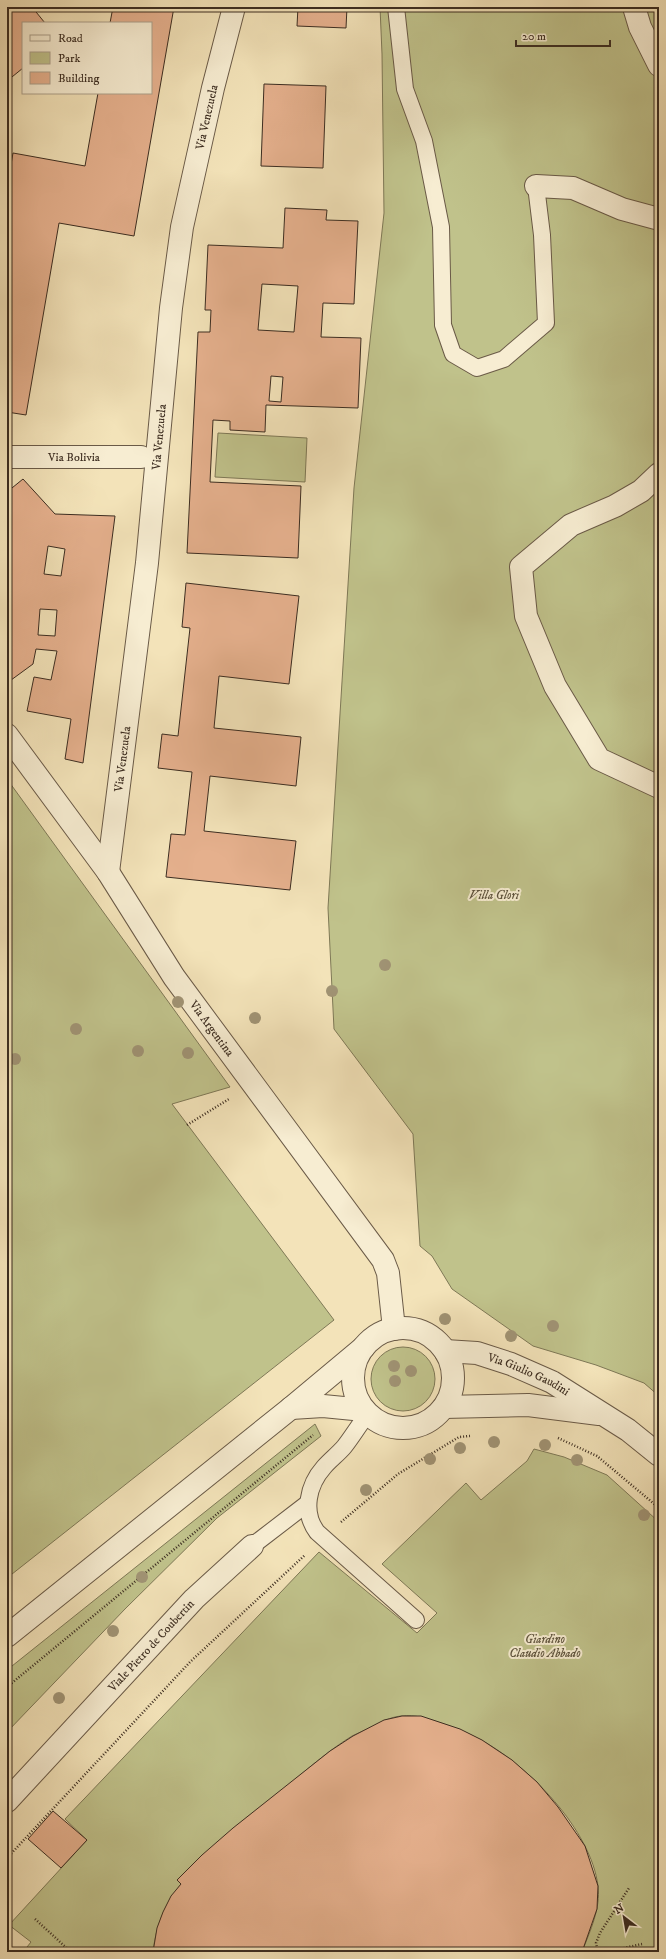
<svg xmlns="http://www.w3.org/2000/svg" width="666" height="1959" font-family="'IM FELL DW Pica',serif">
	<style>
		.green { fill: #c0c28b; stroke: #7e7856 }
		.building { fill: #e5b08d; stroke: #3c2d21; fill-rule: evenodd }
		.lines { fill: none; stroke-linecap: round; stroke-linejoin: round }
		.lane-casing { stroke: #6a5a47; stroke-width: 18 }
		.street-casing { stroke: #6a5a47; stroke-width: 24 }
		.path { stroke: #3c2d21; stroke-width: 2.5; stroke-dasharray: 1 2; stroke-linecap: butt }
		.lane { stroke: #f7edd2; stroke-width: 16 }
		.street { stroke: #f7edd2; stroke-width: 22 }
		.tree { fill: #a09374 }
		.labels { text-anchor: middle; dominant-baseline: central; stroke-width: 4; stroke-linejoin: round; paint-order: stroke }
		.street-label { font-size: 12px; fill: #3c2d21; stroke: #f7edd2 }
		.park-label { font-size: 12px; font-style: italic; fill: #5d523c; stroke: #f7edd2 }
	</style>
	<rect width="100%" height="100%" fill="#f3e3b9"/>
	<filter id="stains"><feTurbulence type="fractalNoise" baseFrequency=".005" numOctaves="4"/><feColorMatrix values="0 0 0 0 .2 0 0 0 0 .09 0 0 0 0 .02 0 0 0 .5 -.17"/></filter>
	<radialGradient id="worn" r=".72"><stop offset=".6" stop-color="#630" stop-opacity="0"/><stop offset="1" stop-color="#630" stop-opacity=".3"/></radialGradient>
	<g class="green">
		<path d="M 380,7 L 659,7 L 659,1396 L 644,1383 L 596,1365 L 533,1346 L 452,1289 L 432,1256 L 420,1246 L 413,1134 L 334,1029 L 328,908 L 354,488 L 384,213 L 382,54 Z"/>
		<path d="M 218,433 L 307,438 L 305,482 L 215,477 Z"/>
		<path d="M 7,779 L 230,1087 L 172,1104 L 334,1320 L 7,1578 Z"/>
		<circle cx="403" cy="1379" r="32"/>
		<path d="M 315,1424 L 321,1436 L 217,1518 L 125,1609 L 7,1732 L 7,1670 Z"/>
		<path d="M 534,1449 L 564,1457 L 607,1475 L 659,1522 L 659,1952 L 582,1952 C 590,1931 601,1908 598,1886 C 591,1830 529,1766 481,1740 C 469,1733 455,1728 441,1723 C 428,1719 415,1714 401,1716 C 390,1717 382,1722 372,1727 C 366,1730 358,1733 352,1736 C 331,1749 311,1766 292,1782 C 252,1813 213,1844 177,1880 L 181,1884 C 164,1905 156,1926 153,1952 L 23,1952 L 31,1942 L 9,1925 L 87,1840 L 65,1819 L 319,1552 L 417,1633 L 437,1613 L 382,1564 L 466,1483 L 481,1500 L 527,1461 Z"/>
	</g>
	<g class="building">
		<path d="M 7,7 L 32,7 L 45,23 L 23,23 L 23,68 L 7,81 Z"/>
		<path d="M 113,7 L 174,7 L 134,236 L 59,223 L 26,415 L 7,412 L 7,182 L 8,182 L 13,153 L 85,166 L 98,93 L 151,93 L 151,23 L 110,23 Z"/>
		<path d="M 298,7 L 347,7 L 346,28 L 297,26 Z"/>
		<path d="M 264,84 L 326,86 L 323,168 L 261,166 Z"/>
		<path d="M 285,208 L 327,210 L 326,220 L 358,221 L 354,304 L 323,303 L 321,337 L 361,338 L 358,408 L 266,405 L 265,432 L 230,430 L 230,421 L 213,420 L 210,482 L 301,486 L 298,558 L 187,553 L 198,332 L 210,332 L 211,310 L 205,310 L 208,245 L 283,248 ZM 262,284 L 298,286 L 294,332 L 258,330 ZM 271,376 L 283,377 L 281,402 L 269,401 Z"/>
		<path d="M 23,479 L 55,514 L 115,516 L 83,763 L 65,759 L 71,719 L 27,711 L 34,677 L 51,680 L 57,651 L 36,649 L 33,664 L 7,683 L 7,518 L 10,516 L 7,512 L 7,492 ZM 48,546 L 65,549 L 61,576 L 44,574 ZM 40,609 L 57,610 L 55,636 L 38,635 Z"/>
		<path d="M 186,583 L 299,596 L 289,684 L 219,676 L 214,728 L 301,737 L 296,786 L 210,776 L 204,831 L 296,841 L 290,890 L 166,877 L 171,834 L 185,835 L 192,772 L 158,768 L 162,734 L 178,736 L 190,628 L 182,627 Z"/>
		<path d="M 402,1716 L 421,1716 L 460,1729 L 482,1740 L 512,1760 L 537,1782 L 558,1807 L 585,1846 L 598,1886 L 597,1909 L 582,1952 L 153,1952 L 157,1928 L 163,1912 L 171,1896 L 181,1884 L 177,1880 L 202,1855 L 233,1828 L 330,1751 L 353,1736 L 384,1720 Z"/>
		<path d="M 53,1811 L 87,1840 L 61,1868 L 28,1839 Z"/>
	</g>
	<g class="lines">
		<defs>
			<g id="lane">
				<path d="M 396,7 L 405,89 L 424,141 L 441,227 L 443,325 L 453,354 L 477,368 L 504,359 L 546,323 L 542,235 L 536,186"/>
				<path d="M 367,1415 C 359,1425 352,1437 344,1447 C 338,1454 330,1460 324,1467 C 308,1485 302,1512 317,1532 L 416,1620"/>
				<path d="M 252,1546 L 308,1503"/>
			</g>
			<g id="street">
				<path d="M 634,7 L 640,27 L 659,65"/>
				<path d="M 536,186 L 573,188 L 622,209 L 659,219"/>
				<path id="s1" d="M 7,457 L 141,457"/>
				<path d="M 659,474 L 641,491 L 615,506 L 571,525 L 521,567 L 526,616 L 555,686 L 599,759 L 659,787"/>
				<path id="s2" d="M 7,735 L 108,872 L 174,977 L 383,1260 L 388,1273 L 394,1329"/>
				<path id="s3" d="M 108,872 L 147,563 L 171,308 L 182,227 L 213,88 L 234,7"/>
				<circle cx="403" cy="1378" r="50"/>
				<path id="s4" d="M 445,1351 L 477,1353 L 511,1364 L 552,1382 L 628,1430 L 659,1455"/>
				<path d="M 444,1407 L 528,1405 L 599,1414"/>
				<path d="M 291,1408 L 323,1406 L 364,1410"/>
				<path d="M 7,1636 L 291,1408 L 363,1348"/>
				<path id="s5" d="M 7,1801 L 194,1599 L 252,1546"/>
			</g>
		</defs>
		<use href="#lane" class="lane-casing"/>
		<use href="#street" class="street-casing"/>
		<g class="path">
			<path d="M 187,1125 L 229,1099"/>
			<path d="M 558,1438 L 597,1456 L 659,1508"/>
			<path d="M 341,1522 L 398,1474 L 459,1437 L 470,1436"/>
			<path d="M 7,1687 L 313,1435"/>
			<path d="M 7,1858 L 190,1662 L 305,1555"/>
			<path d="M 35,1919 L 71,1952"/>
			<path d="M 598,1952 L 596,1943 L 600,1933 L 629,1888"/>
			<path d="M 606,1952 L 642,1944"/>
			<path d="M 652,1952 L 654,1951"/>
		</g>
		<use href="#lane" class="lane"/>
		<use href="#street" class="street"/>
	</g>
	<g class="tree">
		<circle cx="385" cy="965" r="6"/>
		<circle cx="332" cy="991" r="6"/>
		<circle cx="178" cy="1002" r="6"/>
		<circle cx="255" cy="1018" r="6"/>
		<circle cx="76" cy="1029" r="6"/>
		<circle cx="138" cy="1051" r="6"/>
		<circle cx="188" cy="1053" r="6"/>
		<circle cx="15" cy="1059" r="6"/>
		<circle cx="445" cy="1319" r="6"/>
		<circle cx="553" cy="1326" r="6"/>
		<circle cx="511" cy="1336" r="6"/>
		<circle cx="394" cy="1366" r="6"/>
		<circle cx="411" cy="1371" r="6"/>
		<circle cx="395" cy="1381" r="6"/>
		<circle cx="494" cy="1442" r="6"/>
		<circle cx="545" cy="1445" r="6"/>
		<circle cx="460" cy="1448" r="6"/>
		<circle cx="430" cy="1459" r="6"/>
		<circle cx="577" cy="1460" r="6"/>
		<circle cx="366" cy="1490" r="6"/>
		<circle cx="644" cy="1515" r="6"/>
		<circle cx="142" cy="1577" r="6"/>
		<circle cx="113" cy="1631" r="6"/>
		<circle cx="59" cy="1698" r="6"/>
	</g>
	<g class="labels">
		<g class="street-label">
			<text stroke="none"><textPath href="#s3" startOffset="762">Via Venezuela</textPath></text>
			<text stroke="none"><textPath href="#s3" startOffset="438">Via Venezuela</textPath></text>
			<text stroke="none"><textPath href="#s1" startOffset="67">Via Bolivia</textPath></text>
			<text stroke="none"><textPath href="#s3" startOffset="114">Via Venezuela</textPath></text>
			<text stroke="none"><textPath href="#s2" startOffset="358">Via Argentina</textPath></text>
			<text stroke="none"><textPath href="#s4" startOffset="88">Via Giulio Gaudini</textPath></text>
			<text stroke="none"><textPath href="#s5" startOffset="212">Viale Pietro de Coubertin</textPath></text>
		</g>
		<g class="park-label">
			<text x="494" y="895">Villa Glori</text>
			<text x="545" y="1639">Giardino<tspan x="545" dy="14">Claudio Abbado</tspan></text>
		</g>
	</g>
	<rect width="666" height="1959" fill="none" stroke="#f3e3b9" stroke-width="24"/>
	<rect x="8" y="8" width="650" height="1943" fill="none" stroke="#3c2d21" stroke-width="2"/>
	<rect x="12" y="12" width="642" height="1935" fill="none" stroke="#3c2d21"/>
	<rect x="22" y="22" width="130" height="72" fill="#f7edd2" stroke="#aca08b"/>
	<rect x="30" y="35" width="20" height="6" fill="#f7edd2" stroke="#aca08b"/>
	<text x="58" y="42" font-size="12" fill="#3c2d21">Road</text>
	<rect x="30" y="52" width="20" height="12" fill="#c0c28b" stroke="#aca08b"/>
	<text x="58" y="62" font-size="12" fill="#3c2d21">Park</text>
	<rect x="30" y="72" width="20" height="12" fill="#e5b08d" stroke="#aca08b"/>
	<text x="58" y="82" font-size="12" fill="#3c2d21">Building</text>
	<g transform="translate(624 1917) rotate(329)" stroke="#f7edd2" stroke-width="3" paint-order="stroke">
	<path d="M0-3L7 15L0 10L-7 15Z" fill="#3c2d21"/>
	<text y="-6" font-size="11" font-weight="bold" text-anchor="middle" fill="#3c2d21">N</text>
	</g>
	<path d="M516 40v6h94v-6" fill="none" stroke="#3c2d21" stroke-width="2"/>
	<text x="522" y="40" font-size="12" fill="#3c2d21" stroke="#f7edd2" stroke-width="3" paint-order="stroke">20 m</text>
	<rect width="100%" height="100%" filter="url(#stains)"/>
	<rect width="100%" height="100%" fill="url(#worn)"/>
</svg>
